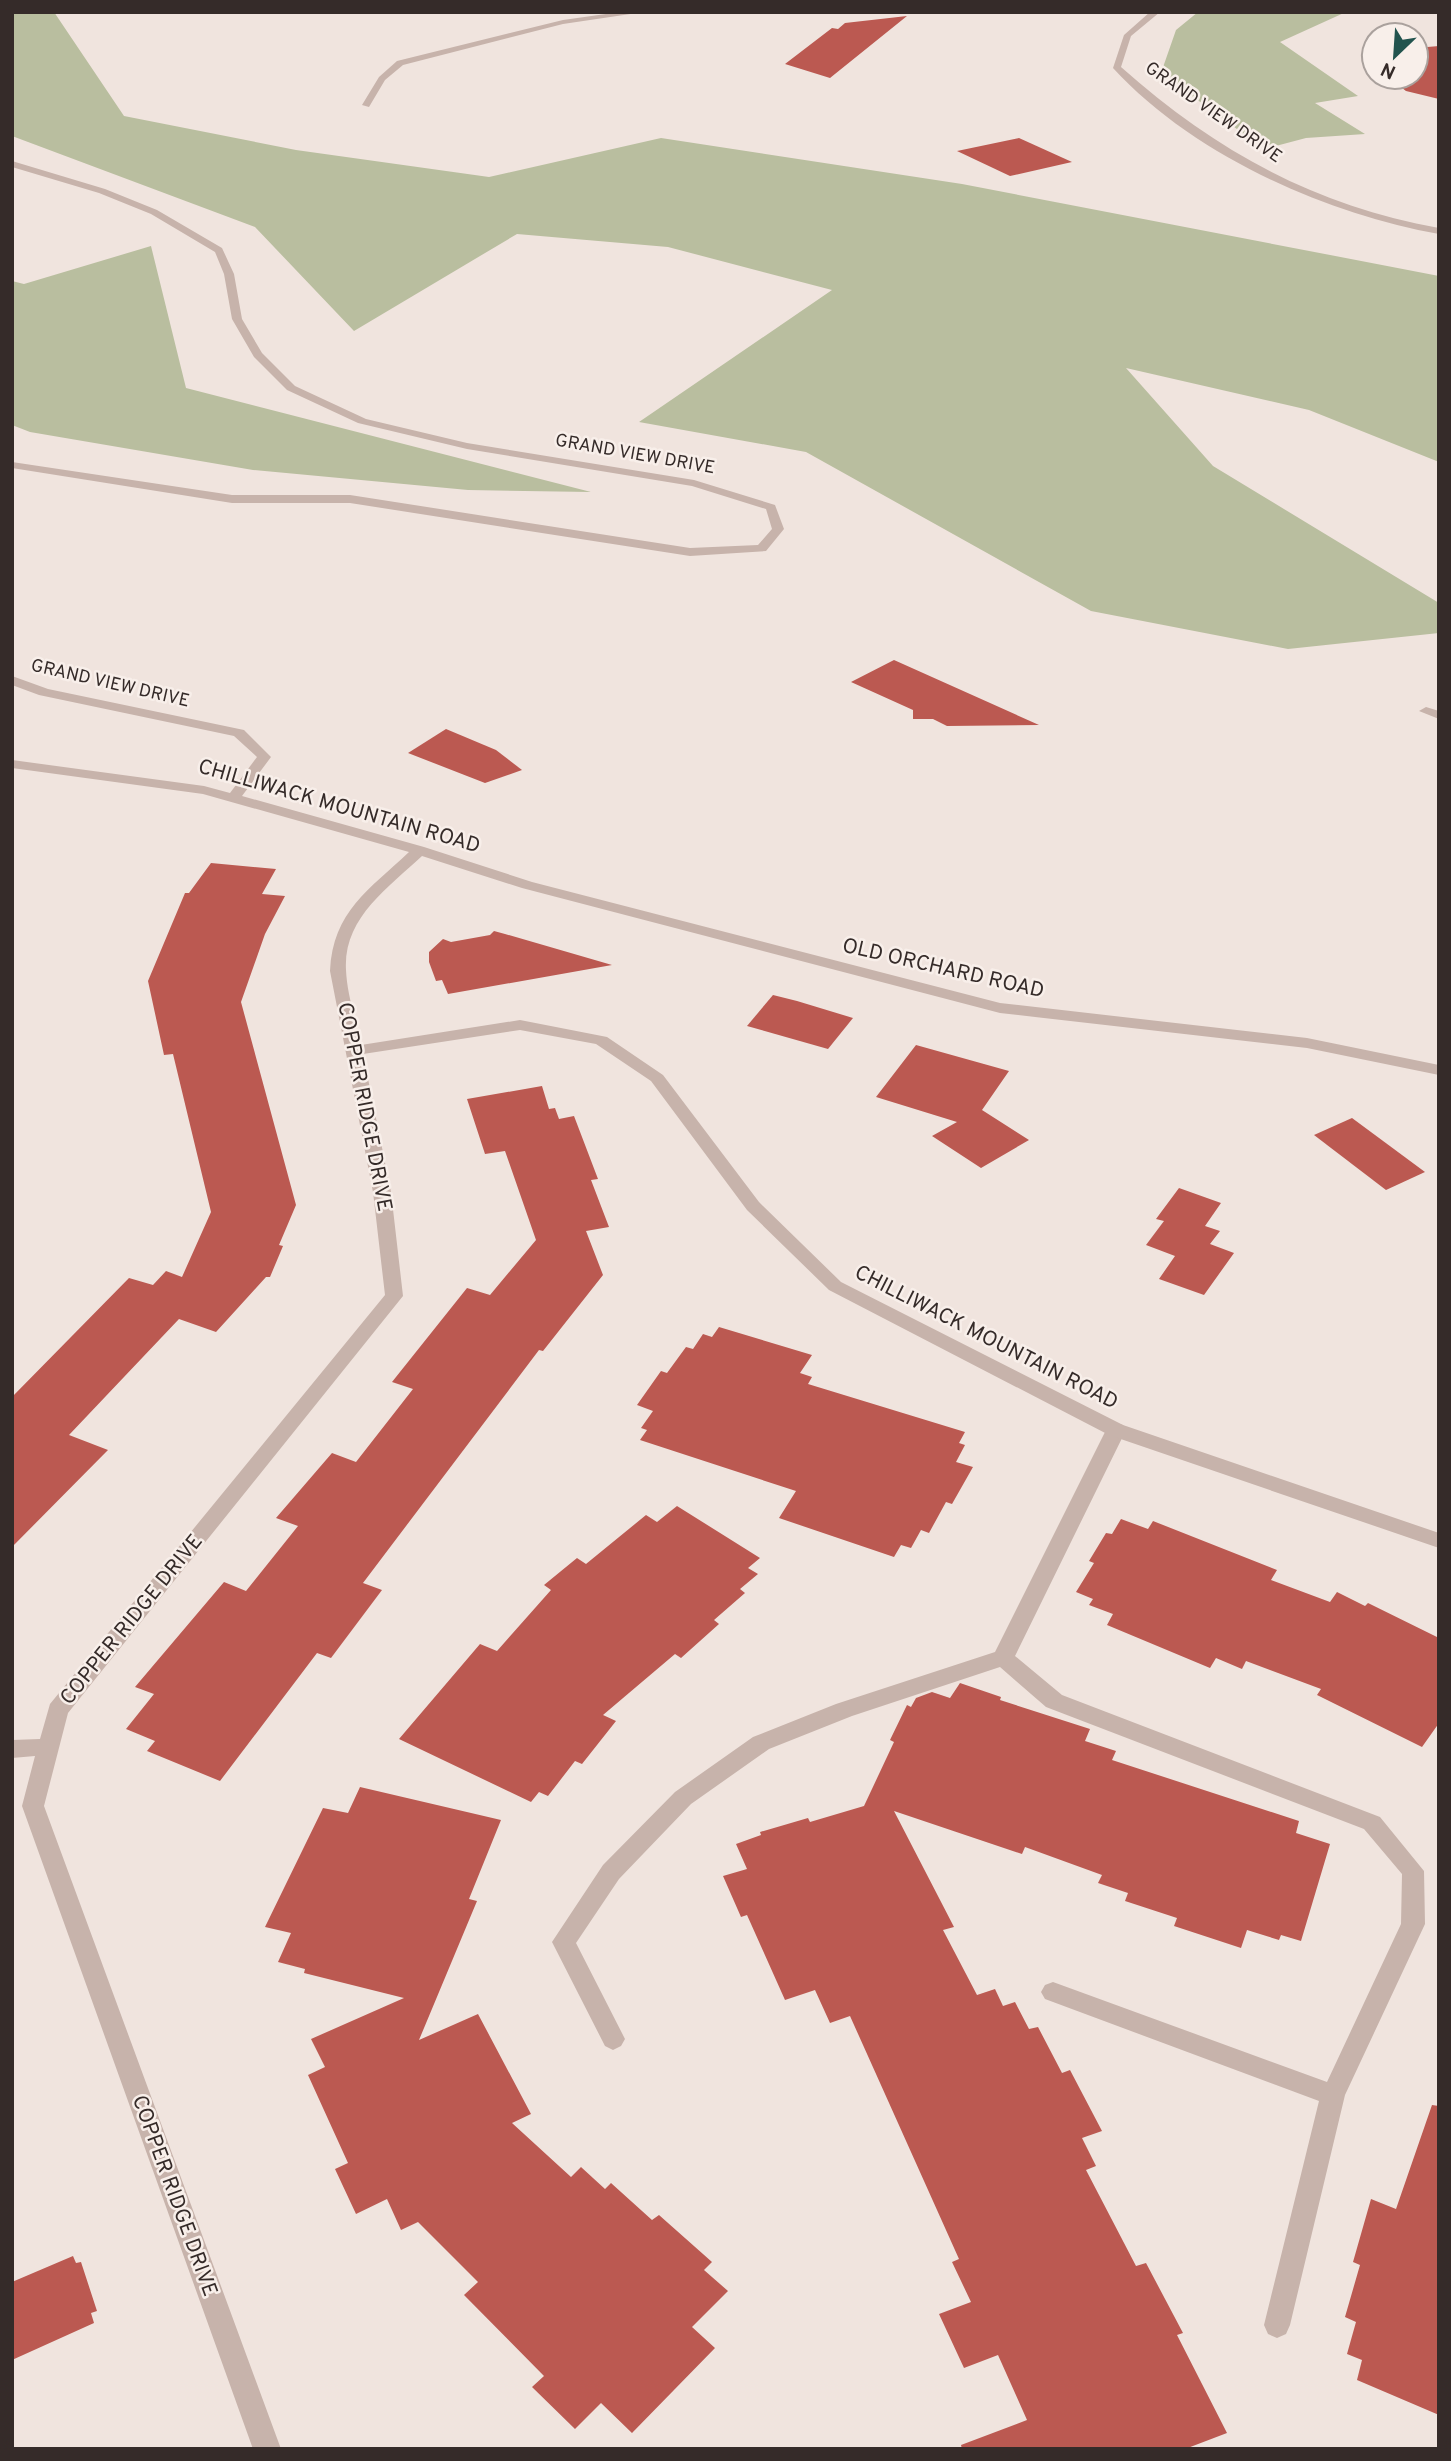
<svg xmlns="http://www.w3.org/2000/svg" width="1451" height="2461" font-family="Overpass,sans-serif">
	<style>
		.green { fill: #b9be9f }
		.building { fill: #bb5951 }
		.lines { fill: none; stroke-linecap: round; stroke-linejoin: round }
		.service { fill: #c7b3ab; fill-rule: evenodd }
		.minor { fill: #c7b3ab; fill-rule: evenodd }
		.labels { text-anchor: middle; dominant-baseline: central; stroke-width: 5; stroke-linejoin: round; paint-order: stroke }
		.far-street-label { font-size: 18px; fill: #352b29; stroke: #f8efea }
		.street-label { font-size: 21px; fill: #352b29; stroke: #f8efea }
	</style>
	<rect width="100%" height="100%" fill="#f0e4de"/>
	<g class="green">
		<path d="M 12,12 L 54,12 L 124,116 L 296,150 L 489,177 L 661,138 L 962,184 L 1439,276 L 1439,462 L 1309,410 L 1126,368 L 1213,466 L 1439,603 L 1439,633 L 1288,649 L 1091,611 L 806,452 L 639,422 L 832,290 L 668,247 L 517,234 L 354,331 L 255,227 L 12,136 Z"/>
		<path d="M 1198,12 L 1346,12 L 1280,42 L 1358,96 L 1315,103 L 1365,134 L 1306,138 L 1264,149 L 1161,73 L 1176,30 Z"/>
		<path d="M 151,246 L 186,388 L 591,492 L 468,490 L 253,470 L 30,432 L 12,425 L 12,281 L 24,284 Z"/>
	</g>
	<g class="building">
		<path d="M 907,16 L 830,78 L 785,64 L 832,28 L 838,29 L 845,23 Z"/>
		<path d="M 1439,46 L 1439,99 L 1406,91 L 1388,77 L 1416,77 L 1416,48 Z"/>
		<path d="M 1019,138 L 1072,162 L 1010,176 L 957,151 Z"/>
		<path d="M 894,660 L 1039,725 L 947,726 L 933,719 L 913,719 L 913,710 L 851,682 Z"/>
		<path d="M 446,729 L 496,750 L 522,770 L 485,783 L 408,753 Z"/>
		<path d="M 211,863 L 276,869 L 262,894 L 285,896 L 265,934 L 241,1002 L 296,1205 L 279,1245 L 283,1246 L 270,1277 L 266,1277 L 216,1332 L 179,1319 L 69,1435 L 108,1450 L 12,1547 L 12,1397 L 129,1278 L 153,1285 L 166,1271 L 182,1277 L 211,1212 L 173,1054 L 164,1055 L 148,981 L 185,893 L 189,893 Z"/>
		<path d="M 494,931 L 505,934 L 612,965 L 448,994 L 442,980 L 436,981 L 429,962 L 429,952 L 443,939 L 451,942 L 490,935 Z"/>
		<path d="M 773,995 L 797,1001 L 853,1018 L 828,1049 L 747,1026 Z"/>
		<path d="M 916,1045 L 1009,1071 L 982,1110 L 1029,1140 L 981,1168 L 932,1136 L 957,1122 L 876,1097 Z"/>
		<path d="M 542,1086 L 549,1109 L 555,1108 L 559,1119 L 574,1116 L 598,1179 L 591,1180 L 609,1227 L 586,1231 L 603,1275 L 543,1351 L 539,1350 L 363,1583 L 382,1590 L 331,1658 L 317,1653 L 220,1781 L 147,1751 L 155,1741 L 126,1729 L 154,1694 L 135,1687 L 224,1582 L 246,1591 L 298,1526 L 276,1518 L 332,1453 L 356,1462 L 413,1389 L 392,1382 L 467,1288 L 490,1295 L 536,1240 L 505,1151 L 485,1154 L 467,1099 Z"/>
		<path d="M 1352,1118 L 1425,1172 L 1386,1190 L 1314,1135 Z"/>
		<path d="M 1179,1188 L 1221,1203 L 1205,1226 L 1220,1231 L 1210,1244 L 1234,1253 L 1204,1295 L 1159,1279 L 1175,1256 L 1146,1245 L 1164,1221 L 1156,1219 Z"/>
		<path d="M 719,1327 L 812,1355 L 800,1373 L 812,1377 L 808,1384 L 965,1432 L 959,1443 L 965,1445 L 956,1462 L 973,1467 L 952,1504 L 946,1502 L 929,1533 L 921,1530 L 911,1548 L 901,1545 L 894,1557 L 779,1518 L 796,1491 L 640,1440 L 647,1430 L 641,1428 L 653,1411 L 637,1405 L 661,1371 L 667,1373 L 686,1347 L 693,1349 L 703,1334 L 712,1337 Z"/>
		<path d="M 677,1506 L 760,1558 L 748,1568 L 758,1574 L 740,1589 L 745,1593 L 714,1620 L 719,1624 L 681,1658 L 675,1654 L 603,1715 L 616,1721 L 582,1764 L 575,1761 L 548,1796 L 539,1792 L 531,1802 L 399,1739 L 480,1644 L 497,1651 L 551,1590 L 544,1585 L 577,1558 L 586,1564 L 646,1515 L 657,1522 Z"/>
		<path d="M 1121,1519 L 1148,1529 L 1153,1521 L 1277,1570 L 1271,1580 L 1330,1602 L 1337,1592 L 1365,1606 L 1368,1603 L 1439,1638 L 1439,1723 L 1422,1747 L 1317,1695 L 1321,1689 L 1246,1661 L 1242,1669 L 1216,1658 L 1210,1668 L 1107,1625 L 1113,1614 L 1089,1605 L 1093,1599 L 1076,1592 L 1094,1563 L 1089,1561 L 1106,1533 L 1112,1534 Z"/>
		<path d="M 960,1683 L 1001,1697 L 1000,1700 L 1090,1729 L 1085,1741 L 1116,1751 L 1112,1760 L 1299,1821 L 1296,1833 L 1330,1844 L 1301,1941 L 1281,1935 L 1279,1940 L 1247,1930 L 1241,1948 L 1174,1926 L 1177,1918 L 1125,1901 L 1128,1893 L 1098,1883 L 1102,1875 L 1025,1847 L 1022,1854 L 894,1811 L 954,1927 L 943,1930 L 977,1995 L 995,1989 L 1003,2006 L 1015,2002 L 1029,2029 L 1038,2027 L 1062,2073 L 1070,2070 L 1102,2131 L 1082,2138 L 1096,2166 L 1086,2170 L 1136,2266 L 1146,2263 L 1183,2333 L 1177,2335 L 1227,2433 L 1185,2449 L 962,2449 L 961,2445 L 1027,2420 L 998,2355 L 964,2368 L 939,2314 L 971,2302 L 952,2262 L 959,2259 L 850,2016 L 830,2023 L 815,1990 L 785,2000 L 747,1915 L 741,1917 L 723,1876 L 747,1869 L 736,1844 L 761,1835 L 760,1832 L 808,1818 L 810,1822 L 864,1806 L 894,1742 L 890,1740 L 907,1705 L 911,1707 L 916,1698 L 932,1692 L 950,1698 Z"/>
		<path d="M 360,1787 L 501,1820 L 469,1899 L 477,1901 L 419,2040 L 478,2014 L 531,2114 L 512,2123 L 571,2177 L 581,2167 L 605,2189 L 611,2183 L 652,2220 L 659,2215 L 712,2262 L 704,2270 L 728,2291 L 692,2327 L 715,2348 L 632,2433 L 601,2403 L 575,2429 L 532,2387 L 544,2376 L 464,2295 L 478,2282 L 418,2222 L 401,2230 L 387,2199 L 356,2214 L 335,2169 L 348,2163 L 308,2075 L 325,2067 L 311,2039 L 404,1998 L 304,1973 L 305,1969 L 278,1962 L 291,1933 L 265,1927 L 323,1808 L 348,1813 Z"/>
		<path d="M 1432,2105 L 1439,2106 L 1439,2415 L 1357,2380 L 1362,2360 L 1347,2354 L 1356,2322 L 1345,2317 L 1360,2265 L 1353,2262 L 1371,2199 L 1396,2209 Z"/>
		<path d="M 73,2256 L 76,2263 L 81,2262 L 97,2311 L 91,2313 L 94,2323 L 12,2360 L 12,2282 Z"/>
	</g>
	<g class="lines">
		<g class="service">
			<path d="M 1426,707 L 1439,711 L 1439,719 L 1419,711 Z"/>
			<path d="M 1116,1423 L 1123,1425 L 1126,1430 L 1015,1656 L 1062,1695 L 1380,1817 L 1424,1871 L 1425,1924 L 1345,2095 L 1290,2325 L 1286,2334 L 1277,2338 L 1268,2334 L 1264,2325 L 1319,2101 L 1045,1999 L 1041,1992 L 1045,1985 L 1053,1982 L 1327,2082 L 1401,1924 L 1402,1874 L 1364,1829 L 1046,1707 L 1000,1667 L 852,1716 L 769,1749 L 691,1804 L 619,1879 L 576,1943 L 625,2039 L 621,2046 L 613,2050 L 605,2046 L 552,1942 L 603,1865 L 675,1792 L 753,1737 L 836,1704 L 995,1652 L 1106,1430 L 1109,1425 Z"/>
		</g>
		<g class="minor">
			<path d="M 620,12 L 644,12 L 563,24 L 403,65 L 385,80 L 369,107 L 362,105 L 379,77 L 397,61 L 563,20 Z"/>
			<path d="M 1150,12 L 1160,12 L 1131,36 L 1121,67 C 1214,150 1315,206 1439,228 L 1439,234 C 1324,213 1193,155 1113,68 L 1124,35 Z"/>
			<path d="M 12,161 L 105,189 L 157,210 L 222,248 L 234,274 L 242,319 L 262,353 L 295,386 L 366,419 L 467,443 L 694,480 L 775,505 L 784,529 L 766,551 L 690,556 L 350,503 L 232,503 L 12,468 L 12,462 L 232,495 L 350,495 L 690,548 L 758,545 L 772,529 L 766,509 L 692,486 L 467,449 L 358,423 L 287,390 L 254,357 L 232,319 L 224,274 L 215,252 L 151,214 L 99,193 L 12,167 Z"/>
			<path d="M 12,676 L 48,689 L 244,730 L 271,757 L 242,796 L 424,847 L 532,882 L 1000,1003 L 1307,1038 L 1439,1065 L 1439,1075 L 1307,1048 L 1000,1013 L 522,888 L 422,856 C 388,888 343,918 346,970 C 347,994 356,1021 361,1045 L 520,1020 L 607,1037 L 663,1075 L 759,1202 L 841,1282 L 1123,1425 L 1439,1533 L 1439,1548 L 1109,1435 L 829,1290 L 747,1210 L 651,1081 L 596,1044 L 520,1030 L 363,1054 L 391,1192 L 403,1296 L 68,1713 L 44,1806 L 281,2449 L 253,2449 L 22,1806 L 35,1756 L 12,1758 L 12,1740 L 40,1739 L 50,1704 L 385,1295 L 373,1192 L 330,971 C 333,911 369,890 409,852 L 203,794 L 12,768 L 12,760 L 204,786 L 230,793 L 257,757 L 234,736 L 39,695 L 12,685 Z"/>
		</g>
	</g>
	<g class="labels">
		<g class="far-street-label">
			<text transform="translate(1213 113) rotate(35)">GRAND VIEW DRIVE</text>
			<text transform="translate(635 455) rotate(10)">GRAND VIEW DRIVE</text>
			<text transform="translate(110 684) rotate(13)">GRAND VIEW DRIVE</text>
		</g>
		<g class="street-label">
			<text transform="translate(339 807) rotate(16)">CHILLIWACK MOUNTAIN ROAD</text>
			<text transform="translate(943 969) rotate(13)">OLD ORCHARD ROAD</text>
			<text transform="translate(364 1107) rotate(79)">COPPER RIDGE DRIVE</text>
			<text transform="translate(986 1338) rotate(27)">CHILLIWACK MOUNTAIN ROAD</text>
			<text transform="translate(132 1620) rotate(-51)">COPPER RIDGE DRIVE</text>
			<text transform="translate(174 2196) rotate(70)">COPPER RIDGE DRIVE</text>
		</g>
	</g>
	<rect width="1451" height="2461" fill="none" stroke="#352b29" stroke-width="28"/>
	<g transform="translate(1395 56) rotate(205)"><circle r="33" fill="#f8efea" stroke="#aaa19d" stroke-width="2"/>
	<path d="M0-5L12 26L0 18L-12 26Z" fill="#22534e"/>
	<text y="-10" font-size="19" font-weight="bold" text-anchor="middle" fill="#352b29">N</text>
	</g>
</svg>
